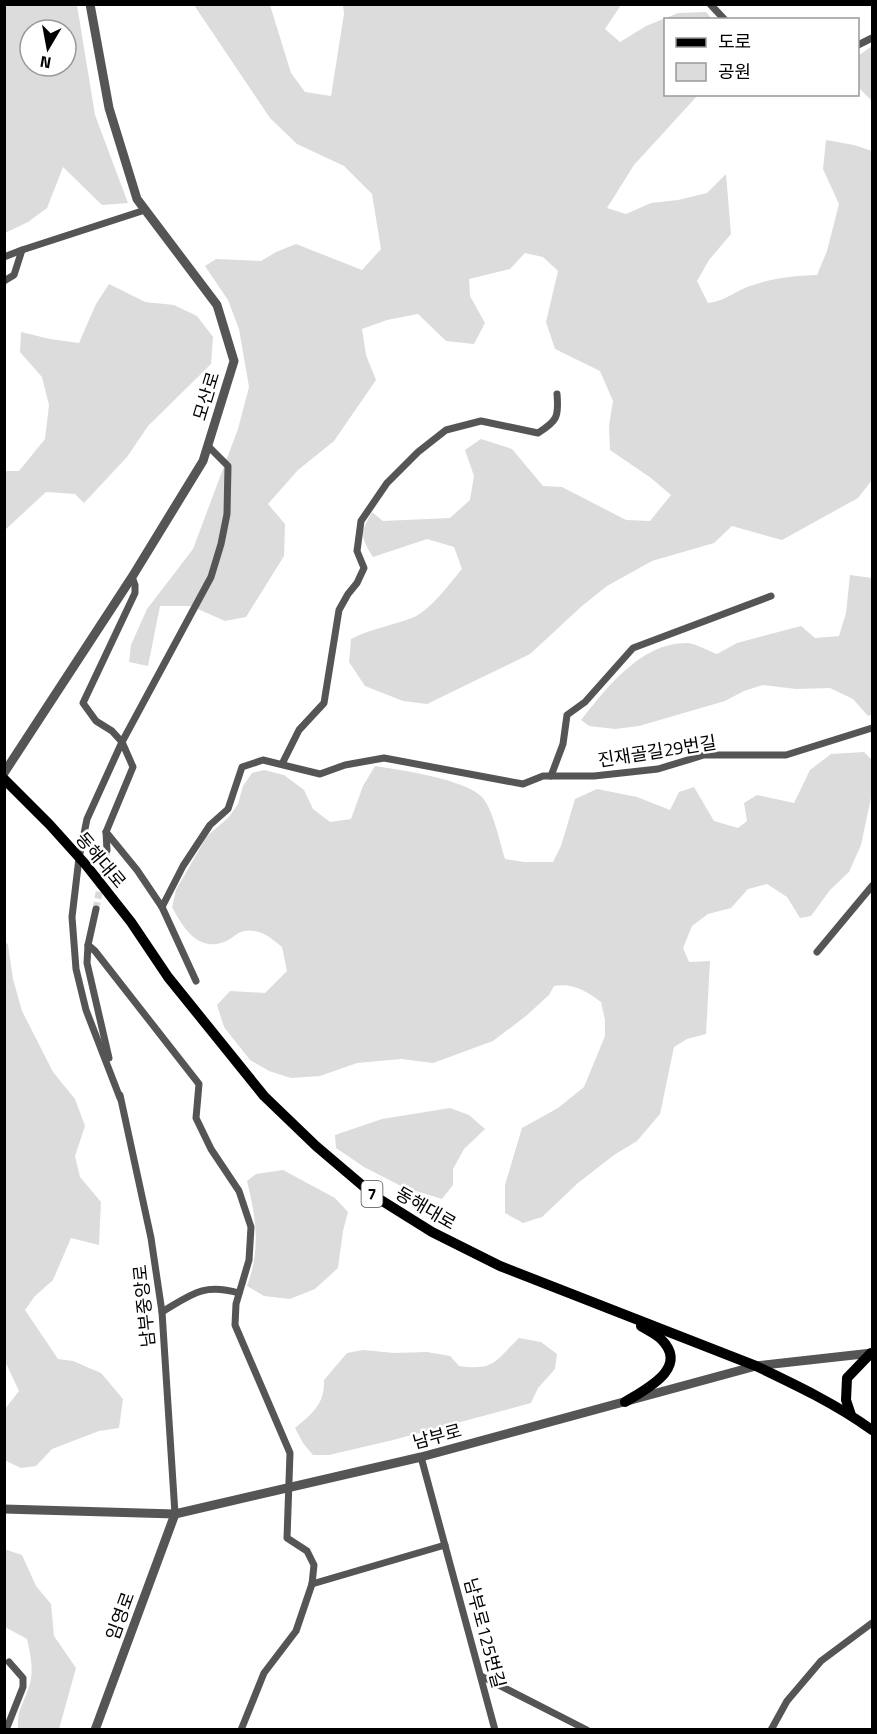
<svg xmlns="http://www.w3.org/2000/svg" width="877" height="1734" font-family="'Titillium Web','Noto Sans KR',sans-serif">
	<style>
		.green { fill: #dcdcdc; fill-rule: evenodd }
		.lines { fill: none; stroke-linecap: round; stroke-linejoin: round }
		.minor-tunnel { stroke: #d9d9d9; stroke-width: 7; stroke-dasharray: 7 3.5; stroke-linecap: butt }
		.minor { stroke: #555; stroke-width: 7 }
		.tertiary { stroke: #555; stroke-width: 9 }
		.primary { stroke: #000; stroke-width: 10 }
		.labels { text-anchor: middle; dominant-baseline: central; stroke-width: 5; stroke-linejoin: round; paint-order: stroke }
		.shield { fill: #fff; stroke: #4c4c4c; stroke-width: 1.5 }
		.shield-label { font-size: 16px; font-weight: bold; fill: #000 }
		.street-label { font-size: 18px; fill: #000; stroke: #fff }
	</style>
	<rect width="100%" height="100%" fill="#fff"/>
	<g class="green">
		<path d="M 5,4 L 77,5 L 95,115 L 128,203 L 102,205 L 63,167 L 47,208 L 28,222 L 5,233 ZM 30,30 L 66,30 L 66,66 L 30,66 Z"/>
		<path d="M 194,5 L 270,5 L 291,73 L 305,92 L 331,96 L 344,14 L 343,5 L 621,5 L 605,29 L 620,42 L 646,26 L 678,13 L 706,12 L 712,19 L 666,20 L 666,94 L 698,95 L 634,165 L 607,208 L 626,214 L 651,203 L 678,200 L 707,193 L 726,174 L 731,234 L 709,260 L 697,281 L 708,303 C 724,301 733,293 747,287 C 772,278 792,276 817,275 L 827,251 L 839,204 L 823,169 L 826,140 L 854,145 L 872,151 L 872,480 L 858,498 L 782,540 L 732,526 L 714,543 L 652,561 L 607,586 L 582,606 L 530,654 L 427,704 L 403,701 L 365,686 L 349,662 L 351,639 C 372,628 391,626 412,618 C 430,611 449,584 462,569 L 454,547 L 427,539 L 373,557 C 360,536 360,533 372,512 L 383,521 L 450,518 L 470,500 L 474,476 L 465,450 L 481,439 L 512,449 L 543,486 L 562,487 L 626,520 L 650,521 L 671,495 L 651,478 L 610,450 L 609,426 L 613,401 L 600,371 L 555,349 L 546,322 L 558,271 L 543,257 L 525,253 L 510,269 L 469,279 L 470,296 L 485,323 L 474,344 L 446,341 L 418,314 L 387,320 L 362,329 L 366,355 L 376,380 L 334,441 L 298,470 L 268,504 L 285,524 L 284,556 L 246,617 L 225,621 L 191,606 L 160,606 L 148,666 L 129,662 L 131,645 L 147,609 L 193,549 L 238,429 L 249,387 L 239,329 L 228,300 L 205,266 L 216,259 L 261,261 L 276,252 L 296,244 L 362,270 L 381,249 L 372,194 L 344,166 L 297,144 L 270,118 Z"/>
		<path d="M 872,46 L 872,101 L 858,87 L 858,56 Z"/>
		<path d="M 109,284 L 145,302 L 174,305 L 197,316 L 213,337 L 211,364 L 148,426 L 127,457 L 84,503 L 75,494 L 46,492 L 5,530 L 5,471 L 19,471 L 45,439 L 49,405 L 42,377 L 20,352 L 21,332 L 50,339 L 79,343 L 96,304 Z"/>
		<path d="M 850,575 L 872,578 L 872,714 L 868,716 L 853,699 L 830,688 L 796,689 L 763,685 L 744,691 L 725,701 L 639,726 L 615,729 L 589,726 L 581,720 C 607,687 641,643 686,643 C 696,643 708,651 717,654 L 737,643 L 801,626 L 815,638 L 839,636 L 846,613 Z"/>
		<path d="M 864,752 L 872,760 L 872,793 L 861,845 L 849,872 L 830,890 L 811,916 L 800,918 L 787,897 L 767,884 L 748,889 L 731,908 L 708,914 L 692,926 L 683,948 L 689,962 L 710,961 L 706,1034 L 687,1039 L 674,1047 L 660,1114 L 637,1141 L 614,1155 L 578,1183 L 542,1217 L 523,1223 L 505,1213 L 505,1185 L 522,1128 L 558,1108 L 584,1087 L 605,1036 L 605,1020 L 601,1002 C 586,991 573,983 554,986 L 549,995 L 526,1016 L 493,1041 L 433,1063 L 401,1059 L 357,1063 L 320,1076 L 291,1078 L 269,1071 L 250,1060 L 224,1027 L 217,1005 L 230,991 L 265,993 L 287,971 L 282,947 C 271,938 260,928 244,931 C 237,932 231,940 224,942 C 197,952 183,927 172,907 L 176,890 L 207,836 L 228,818 L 238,804 L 243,786 L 252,773 L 264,770 L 284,775 L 304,790 L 313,809 L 330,822 L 351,819 L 363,786 L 375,766 C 400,770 465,779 482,797 C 493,809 500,843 505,859 L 524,862 L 553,862 L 561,846 L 575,799 L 597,789 L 637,797 L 670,810 L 679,792 L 694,787 L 714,821 L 738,828 L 747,821 L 744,803 L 757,795 L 794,803 L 810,770 L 831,754 Z"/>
		<path d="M 4,939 L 8,945 L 13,979 L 22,1011 L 53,1072 L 75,1099 L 85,1126 L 75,1156 L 80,1177 L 101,1202 L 99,1245 L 71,1238 L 53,1280 L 35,1296 L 25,1310 L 58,1359 L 73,1361 L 101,1373 L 123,1399 L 119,1428 L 99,1431 L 52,1449 L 36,1466 L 21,1468 L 4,1460 L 5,1409 L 19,1391 L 4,1359 Z"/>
		<path d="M 450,1108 L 469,1115 L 485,1129 L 464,1149 L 453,1169 L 453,1185 L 442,1199 L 403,1187 L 364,1167 L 336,1148 L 335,1135 L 382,1119 Z"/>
		<path d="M 283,1170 L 335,1198 L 348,1212 L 343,1231 L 338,1268 L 315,1289 L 290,1299 L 264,1296 L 247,1286 C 261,1250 256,1217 247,1181 L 256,1174 Z"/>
		<path d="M 519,1338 L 541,1342 L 557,1354 L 555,1369 L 538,1388 L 531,1403 L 393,1440 L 329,1455 L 313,1455 L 303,1443 L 295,1428 C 312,1414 325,1404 324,1380 L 347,1353 L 363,1350 L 394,1353 L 427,1352 L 450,1356 L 459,1366 C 495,1371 495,1361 519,1338 Z"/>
		<path d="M 4,1549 L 22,1555 L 36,1586 L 51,1604 L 54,1636 L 76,1668 L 59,1729 L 18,1729 C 17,1707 25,1703 30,1683 C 34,1670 30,1652 27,1639 L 5,1627 Z"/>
	</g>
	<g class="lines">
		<path class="minor-tunnel" d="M 96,909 L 107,850"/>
		<g class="minor">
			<path d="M 710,4 L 725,20"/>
			<path d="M 858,45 L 872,38"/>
			<path d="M 4,257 L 22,250"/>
			<path d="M 4,281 L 14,275 L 22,250 L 145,210"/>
			<path d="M 282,764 L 299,730 L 324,703 L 339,610 L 348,594 L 357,583 L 364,568 L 357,551 L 361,521 L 387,483 L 418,452 L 446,430 L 481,421 L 538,433 C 557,421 559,417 557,394"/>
			<path d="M 551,776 L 563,744 L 567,715 L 585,702 L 633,648 L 771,596"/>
			<path d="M 106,832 L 137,870 L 162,907 L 196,981"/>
			<path d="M 107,850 L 106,832 L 133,767 L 122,742 L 112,731 L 96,721 L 83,703 L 135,593 L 135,585 L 132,577"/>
			<path d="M 162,907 L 183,866 L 210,825 L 228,809 L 242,767 L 263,760 L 320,774 L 345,765 L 384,758 L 523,784 L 543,776 L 594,776 L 658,769 L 704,755 L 786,755 L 872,728"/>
			<path d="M 96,909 L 88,945 L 87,963 L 109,1058"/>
			<path d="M 88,945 L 95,951 L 199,1084 L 196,1118 L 211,1149 L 239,1191 L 251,1227 L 249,1260 L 236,1304 L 235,1325 L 290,1453 L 287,1538 L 307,1551 L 314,1565 L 312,1584 L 296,1631 L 264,1673 L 241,1730"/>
			<path d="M 817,952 L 872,886"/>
			<path d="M 120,1095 L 151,1238 L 162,1312 L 175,1514"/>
			<path d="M 120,1098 L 86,1010 L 76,969 L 72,917 L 79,858 L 87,819 L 122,742 L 211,577 L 221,544 L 227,514 L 228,466 L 208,446"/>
			<path d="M 162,1312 C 192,1294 203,1283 239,1293"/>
			<path d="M 421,1457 L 495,1730"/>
			<path d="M 312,1584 L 445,1545"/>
			<path d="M 481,1676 L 587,1730"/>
			<path d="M 6,1730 L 23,1687 L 23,1678 L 9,1662"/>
			<path d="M 771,1730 L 787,1701 L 821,1661 L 872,1623"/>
		</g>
		<g class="tertiary">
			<path d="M 4,773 L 132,577 L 203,461 L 234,361 L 217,305 L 137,199 L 109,108 L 90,4"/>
			<path d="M 4,1509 L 175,1514 L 421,1457 L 756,1366 L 872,1353"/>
			<path d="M 95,1730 L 175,1514"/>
		</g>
		<g class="primary">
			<path d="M 4,779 L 50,825 L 86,865 L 131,922 L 168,977 L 264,1096 L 316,1146 L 376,1197 L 432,1232 L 500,1266 L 756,1366 C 796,1385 836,1404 872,1430"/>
			<path d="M 625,1402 C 646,1389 690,1368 661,1339 C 656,1334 647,1330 641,1326"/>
			<path d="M 851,1415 L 846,1400 L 847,1378 L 871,1353"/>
		</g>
	</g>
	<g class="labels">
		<rect class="shield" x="361.5" y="1181" width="21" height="26" rx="4.5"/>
		<g class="shield-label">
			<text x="372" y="1194">7</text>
		</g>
		<g class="street-label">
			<text transform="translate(206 396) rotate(-73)">모산로</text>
			<text transform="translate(657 751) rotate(-9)">진재골길29번길</text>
			<text transform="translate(101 860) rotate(50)">동해대로</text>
			<text transform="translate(426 1208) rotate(30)">동해대로</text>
			<text transform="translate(144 1306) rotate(-96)">남부중앙로</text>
			<text transform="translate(437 1436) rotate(-15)">남부로</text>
			<text transform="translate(120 1616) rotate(-70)">임영로</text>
			<text transform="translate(485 1633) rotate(75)">남부로125번길</text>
		</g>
	</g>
	<rect width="877" height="1734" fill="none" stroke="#000000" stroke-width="12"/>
	<rect x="664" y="18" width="195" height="78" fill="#ffffff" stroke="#999999" stroke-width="1.5"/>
	<rect x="676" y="38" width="30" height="9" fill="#000000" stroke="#999999" stroke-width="1.5"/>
	<text x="718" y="48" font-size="18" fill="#000000">도로</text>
	<rect x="676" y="63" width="30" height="18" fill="#dcdcdc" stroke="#999999" stroke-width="1.5"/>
	<text x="718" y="78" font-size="18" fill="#000000">공원</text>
	<g transform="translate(48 48) rotate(190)"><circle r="28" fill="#ffffff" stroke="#999999" stroke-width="1.5"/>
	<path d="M0-4.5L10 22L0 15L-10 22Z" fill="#000000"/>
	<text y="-9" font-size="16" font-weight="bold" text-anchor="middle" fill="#000000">N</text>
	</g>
</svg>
